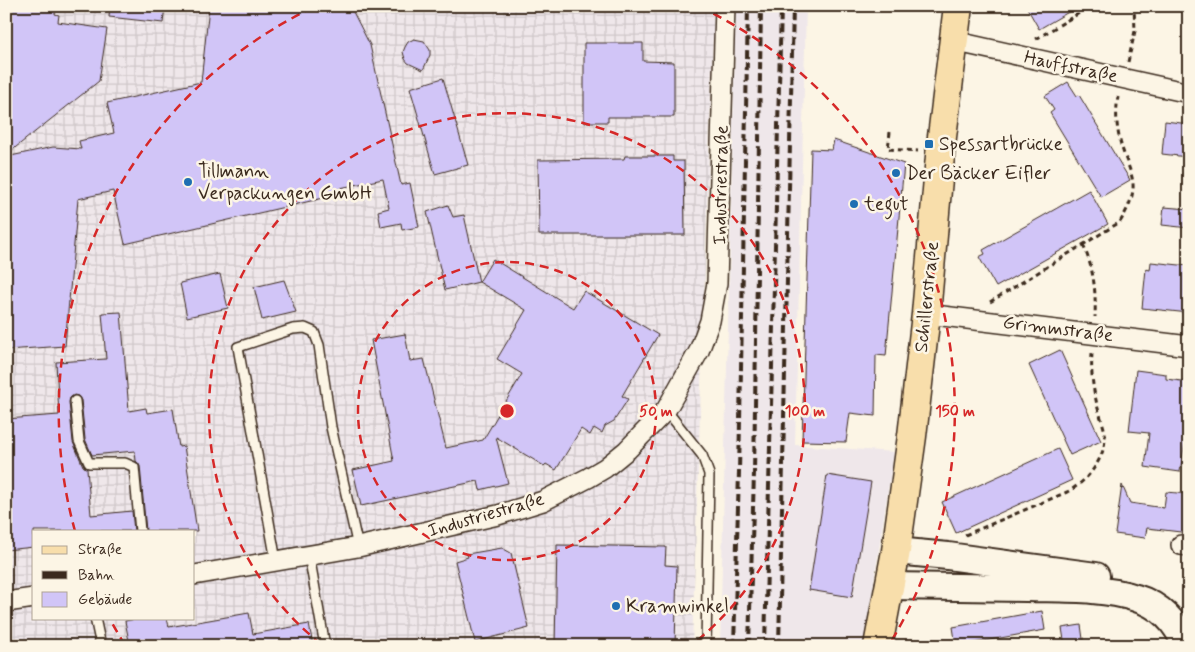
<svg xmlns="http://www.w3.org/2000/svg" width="1195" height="652" font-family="Mynerve,sans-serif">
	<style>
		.built { fill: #efe7ea }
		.industrial { fill: url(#industrial-grid); fill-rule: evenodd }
		.building { fill: #d1c5f7; stroke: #3b2a1e }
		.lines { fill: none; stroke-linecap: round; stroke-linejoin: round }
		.service-casing { stroke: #3b2a1e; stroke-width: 12 }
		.minor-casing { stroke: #3b2a1e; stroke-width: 22 }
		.secondary-casing { stroke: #3b2a1e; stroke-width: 30 }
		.primary-casing { stroke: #3b2a1e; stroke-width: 31 }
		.path { stroke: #3b2a1e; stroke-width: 3; stroke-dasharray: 5 4; stroke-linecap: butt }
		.service { stroke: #fcf5e5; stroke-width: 9 }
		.minor { stroke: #fcf5e5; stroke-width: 19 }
		.secondary { stroke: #fcf5e5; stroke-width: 26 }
		.primary { stroke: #f8deab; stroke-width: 28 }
		.rail { stroke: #3b2a1e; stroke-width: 4; stroke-dasharray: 8 4; stroke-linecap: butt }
		.ring { fill: none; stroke: #d62828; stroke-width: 2.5; stroke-dasharray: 9 6 }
		.poi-dot { fill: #1f6fb2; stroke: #fcf5e5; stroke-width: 2 }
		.labels { text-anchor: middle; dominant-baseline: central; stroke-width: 5; stroke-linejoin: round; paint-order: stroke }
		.street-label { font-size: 19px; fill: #3b2a1e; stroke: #fcf5e5 }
		.poi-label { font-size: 19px; fill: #3b2a1e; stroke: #fcf5e5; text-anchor: start }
		.centre { fill: #d62828; stroke: #fcf5e5; stroke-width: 2.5 }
		.ring-label { font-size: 15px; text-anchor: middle; font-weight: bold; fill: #d62828; stroke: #fcf5e5; stroke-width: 5; stroke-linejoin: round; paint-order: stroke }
	</style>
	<defs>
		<pattern id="industrial-grid" width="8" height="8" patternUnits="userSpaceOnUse" patternTransform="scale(1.25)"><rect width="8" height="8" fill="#efe7ea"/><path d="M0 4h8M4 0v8" fill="none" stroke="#cec6c8"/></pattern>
	</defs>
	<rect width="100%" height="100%" fill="#fcf5e5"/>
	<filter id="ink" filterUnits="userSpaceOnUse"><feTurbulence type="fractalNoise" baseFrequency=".02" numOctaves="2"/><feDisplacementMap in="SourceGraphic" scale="10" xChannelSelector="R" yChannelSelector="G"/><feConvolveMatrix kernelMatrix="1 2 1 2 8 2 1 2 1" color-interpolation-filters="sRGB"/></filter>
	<g filter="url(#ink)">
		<path class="built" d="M 736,6 L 806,6 L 795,445 L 894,452 L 864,646 L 720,646 Z"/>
		<path class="industrial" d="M 6,6 L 714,6 L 692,646 L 6,646 ZM 34,531 L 194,531 L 194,618 L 34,618 Z"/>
		<g class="building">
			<path d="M 6,6 L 56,6 L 55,14 L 59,15 L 58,22 L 107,29 L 99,81 L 6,155 Z"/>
			<path d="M 110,6 L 165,6 L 163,23 L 109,17 Z"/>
			<path d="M 209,6 L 350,6 L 370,45 L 401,185 L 410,183 L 419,227 L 402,230 L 401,223 L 381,227 L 378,211 L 389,208 L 383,179 L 340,188 L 341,194 L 125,244 L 113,191 L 78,199 L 65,346 L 6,350 L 6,157 L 53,147 L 81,149 L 79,141 L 114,133 L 107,103 L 201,82 Z"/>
			<path d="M 1026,6 L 1079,6 L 1039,29 Z"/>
			<path d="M 414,39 L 424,41 L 430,50 L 430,55 L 423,70 L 408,63 L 405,59 L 403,52 L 405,47 L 408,42 Z"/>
			<path d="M 584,43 L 643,43 L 643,61 L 674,62 L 674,117 L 608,117 L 608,122 L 584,122 Z"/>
			<path d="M 443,78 L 468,165 L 435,174 L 410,88 Z"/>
			<path d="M 1068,82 L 1077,96 L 1079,95 L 1130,180 L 1101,197 L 1050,113 L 1054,110 L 1045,96 Z"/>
			<path d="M 1165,121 L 1189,124 L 1187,157 L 1162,154 Z"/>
			<path d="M 834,140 L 904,164 L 886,356 L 876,355 L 875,416 L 850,413 L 846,442 L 802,441 L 811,149 L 832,150 Z"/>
			<path d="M 625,156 L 673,156 L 673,161 L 684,161 L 685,235 L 539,235 L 538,160 L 624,159 Z"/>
			<path d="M 1089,190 L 1108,224 L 996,287 L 979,257 L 985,254 L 983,250 Z"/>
			<path d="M 448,205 L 453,217 L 464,215 L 479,282 L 445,290 L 427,212 Z"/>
			<path d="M 1164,207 L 1189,209 L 1189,228 L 1162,225 Z"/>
			<path d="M 493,259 L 573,308 L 584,291 L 658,335 L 622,396 L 628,399 L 614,421 L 605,426 L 602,433 L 594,428 L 590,435 L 581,429 L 556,470 L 546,464 L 544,466 L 496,437 L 508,483 L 480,490 L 478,481 L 361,506 L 353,470 L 394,461 L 371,340 L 405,334 L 410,361 L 424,359 L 446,448 L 483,440 L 522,374 L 497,359 L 526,310 L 479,282 Z"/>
			<path d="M 1151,262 L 1189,266 L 1189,313 L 1142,308 L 1146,269 L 1150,270 Z"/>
			<path d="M 220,274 L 228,308 L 187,317 L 180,283 Z"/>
			<path d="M 284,280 L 296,312 L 262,320 L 254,287 Z"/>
			<path d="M 121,312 L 129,411 L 146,408 L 147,413 L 173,409 L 179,447 L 184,446 L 197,531 L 146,531 L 140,466 L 136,461 L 135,451 L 92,455 L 85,439 L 81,400 L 78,396 L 74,395 L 70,398 L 69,402 L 73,442 L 83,466 L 87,469 L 91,515 L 132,511 L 134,531 L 34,531 L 34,547 L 6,550 L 6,419 L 59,415 L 56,362 L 106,359 L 102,313 Z"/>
			<path d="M 1060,350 L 1101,441 L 1070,455 L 1029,365 Z"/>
			<path d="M 1136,370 L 1166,374 L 1166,379 L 1189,382 L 1189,429 L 1187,429 L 1180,472 L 1145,467 L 1149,433 L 1129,431 Z"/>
			<path d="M 1058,449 L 1072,480 L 956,533 L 942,502 Z"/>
			<path d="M 827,475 L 871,482 L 852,597 L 809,590 Z"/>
			<path d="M 1122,485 L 1130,503 L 1164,508 L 1166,492 L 1189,494 L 1189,533 L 1147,528 L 1145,538 L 1115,534 Z"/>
			<path d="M 557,545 L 666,547 L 665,565 L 677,566 L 675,646 L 555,646 Z"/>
			<path d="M 502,548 L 511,553 L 529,628 L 475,642 L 455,561 L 468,557 L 467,554 Z"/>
			<path d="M 1042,611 L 1045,630 L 956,646 L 953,627 Z"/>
			<path d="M 249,613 L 253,634 L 309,624 L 313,646 L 130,646 L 125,621 L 141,618 L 167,618 L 169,627 Z"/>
			<path d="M 1081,625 L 1084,646 L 1065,646 L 1062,628 Z"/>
		</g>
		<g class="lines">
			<defs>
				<g id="service">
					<path d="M 75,401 L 79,441 L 89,463 L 125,463 L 134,467 L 140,531"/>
					<path d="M 666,410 L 702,455 L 709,474 L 706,646"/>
					<path d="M 309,555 L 325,646"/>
					<path d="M 276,561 L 238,347 L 293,329 L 305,328 L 314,332 L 319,345 L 331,427 L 358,547"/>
					<path d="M 95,618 L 101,646"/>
				</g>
				<g id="minor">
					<path d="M 953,41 L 1189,93"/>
					<path d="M 926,314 L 1189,346"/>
					<path d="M 1181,545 L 1189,546"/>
					<path d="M 194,575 L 358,547 L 498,515 L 543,501 L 588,478 L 605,468 L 627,450 L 666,410 L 699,351 L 710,321 L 717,283 L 725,6"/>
					<path d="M 6,602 L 34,598"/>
				</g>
				<g id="secondary">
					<path d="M 896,551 L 948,556 L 1096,576"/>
					<path d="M 889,586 C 935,587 980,587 1026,588 C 1061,589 1103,587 1136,598 C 1160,605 1177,623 1186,646"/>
				</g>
				<path id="primary" d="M 878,646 L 896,551 L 912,436 L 926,314 L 941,145 L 958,6"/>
			</defs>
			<use href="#service" class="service-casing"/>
			<use href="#minor" class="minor-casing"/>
			<use href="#secondary" class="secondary-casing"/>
			<use href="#primary" class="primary-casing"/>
			<g class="path">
				<path d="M 1036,39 L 1091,6"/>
				<path d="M 1128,62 L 1135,31 L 1134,6"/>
				<path d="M 890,132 L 888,149 L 918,151"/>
				<path d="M 1083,245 C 1094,269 1096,291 1095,317"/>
				<path d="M 990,302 L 1120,222 C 1126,212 1132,201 1133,189 C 1134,176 1127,164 1123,151 C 1117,134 1115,115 1118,97"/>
				<path d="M 965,535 L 1067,492 C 1087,482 1107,457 1105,433 C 1103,422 1098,411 1096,400 C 1092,384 1091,369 1092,353"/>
			</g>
			<use href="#service" class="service"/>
			<use href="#minor" class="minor"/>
			<use href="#secondary" class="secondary"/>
			<use href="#primary" class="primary"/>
			<g class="rail">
				<path d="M 734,646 L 739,472 L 748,6"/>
				<path d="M 749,646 L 754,473 L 761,6"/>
				<path d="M 765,646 L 781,6"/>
				<path d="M 779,646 L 793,6"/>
			</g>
		</g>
	</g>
	<g class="ring">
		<circle cx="507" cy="411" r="149"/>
		<path d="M321 644A298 298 0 1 1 693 644"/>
		<path d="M125 645A448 448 0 0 1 111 621M75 531A448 448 0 0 1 314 7M700 7A448 448 0 0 1 889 645"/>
	</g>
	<g class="poi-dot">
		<rect x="924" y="139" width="10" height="10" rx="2.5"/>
		<circle cx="896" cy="173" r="5"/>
		<circle cx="188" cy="182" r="5"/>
		<circle cx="854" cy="204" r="5"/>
		<circle cx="616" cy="606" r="5"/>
	</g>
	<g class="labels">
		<g class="street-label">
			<text transform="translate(1071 67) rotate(12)">Hauffstraße</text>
			<text transform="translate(721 185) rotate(-89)">Industriestraße</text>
			<text transform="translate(927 297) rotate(-84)">Schillerstraße</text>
			<text transform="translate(1058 329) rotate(7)">Grimmstraße</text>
			<text transform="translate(486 515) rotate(-16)">Industriestraße</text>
		</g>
		<g class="poi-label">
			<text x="939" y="144">Spessartbrücke</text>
			<text x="198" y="171">Tillmann<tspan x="198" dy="22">Verpackungen GmbH</tspan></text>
			<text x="906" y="173">Der Bäcker Eifler</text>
			<text x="864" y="204">tegut</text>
			<text x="626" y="606">Kramwinkel</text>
		</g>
	</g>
	<circle cx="507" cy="411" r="8" class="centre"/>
	<g class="ring-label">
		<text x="656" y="416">50 m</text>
		<text x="805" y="416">100 m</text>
		<text x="955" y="416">150 m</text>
	</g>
	<rect width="1195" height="652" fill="none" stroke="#fcf5e5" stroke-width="25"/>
	<rect x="12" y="12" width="1170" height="627" fill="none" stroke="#3b2a1e" stroke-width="2" filter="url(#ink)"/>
	<rect x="32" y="530" width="162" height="90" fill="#fcf5e5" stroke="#afa495"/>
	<rect x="42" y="546" width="25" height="8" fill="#f8deab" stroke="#afa495"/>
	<text x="78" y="554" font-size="15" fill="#3b2a1e">Straße</text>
	<rect x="42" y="571" width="25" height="8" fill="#3b2a1e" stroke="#afa495"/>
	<text x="78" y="580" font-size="15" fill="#3b2a1e">Bahn</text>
	<rect x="42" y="592" width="25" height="15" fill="#d1c5f7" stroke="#afa495"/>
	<text x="78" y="604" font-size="15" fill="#3b2a1e">Gebäude</text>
</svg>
